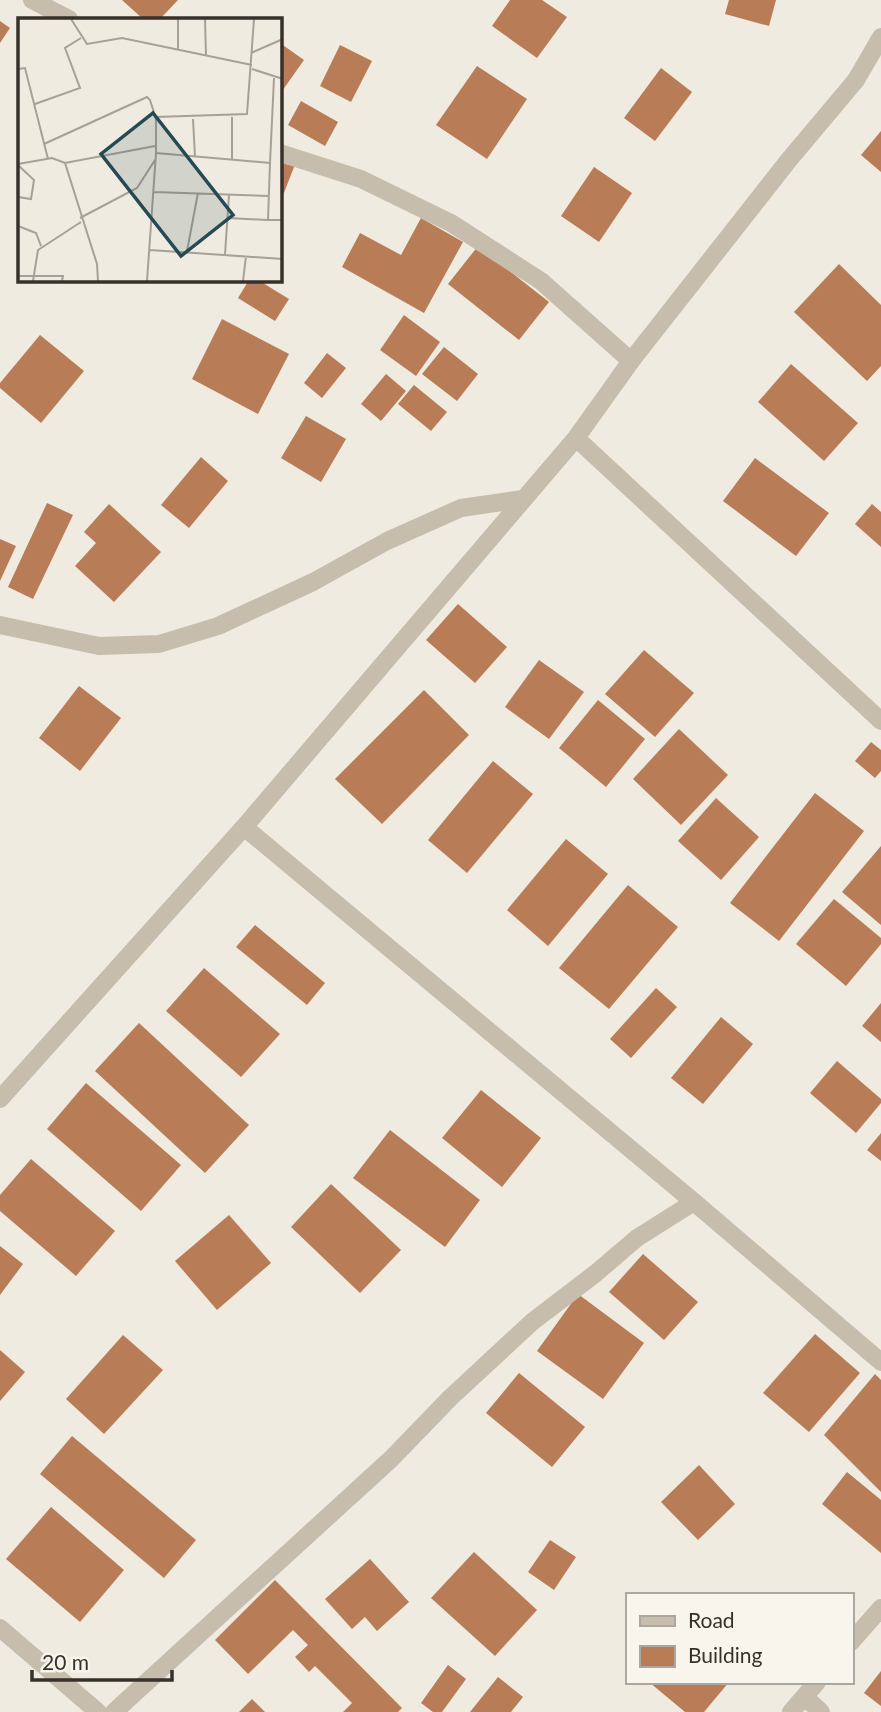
<svg xmlns="http://www.w3.org/2000/svg" width="881" height="1712" font-family="Lato,sans-serif">
	<style>
		.building { fill: #b87c57 }
		.lines { fill: none; stroke-linecap: round; stroke-linejoin: round }
		.street { stroke: #c7bdad; stroke-width: 18 }
		.inset-road { fill: none; stroke: #a6a098; stroke-width: 2 }
		.view { fill: #254a54; fill-opacity: 0.15; stroke: #254a54; stroke-width: 3.5 }
		.inset-edge { fill: none; stroke: #37302b; stroke-width: 3.5 }
	</style>
	<rect width="100%" height="100%" fill="#f0ebe0"/>
	<g class="building">
		<path d="M 122,0 L 178,0 L 160,19 L 143,19 Z"/>
		<path d="M 510,0 L 542,0 L 567,17 L 537,58 L 492,26 Z"/>
		<path d="M 729,0 L 776,0 L 769,26 L 725,14 Z"/>
		<path d="M 0,21 L 10,28 L 0,43 Z"/>
		<path d="M 280,43 L 304,60 L 280,94 Z"/>
		<path d="M 340,45 L 372,61 L 351,102 L 320,86 Z"/>
		<path d="M 477,66 L 527,99 L 487,159 L 436,125 Z"/>
		<path d="M 661,68 L 692,92 L 655,141 L 624,118 Z"/>
		<path d="M 301,101 L 338,122 L 325,146 L 288,125 Z"/>
		<path d="M 881,131 L 881,172 L 861,155 Z"/>
		<path d="M 280,156 L 296,162 L 280,203 Z"/>
		<path d="M 594,167 L 632,193 L 599,242 L 561,216 Z"/>
		<path d="M 421,218 L 463,242 L 424,313 L 342,267 L 360,233 L 401,255 Z"/>
		<path d="M 478,246 L 549,302 L 519,340 L 448,284 Z"/>
		<path d="M 839,264 L 881,305 L 881,366 L 867,381 L 794,312 Z"/>
		<path d="M 249,280 L 258,280 L 289,299 L 275,321 L 238,298 Z"/>
		<path d="M 404,315 L 440,342 L 416,376 L 380,350 Z"/>
		<path d="M 222,319 L 289,354 L 258,414 L 192,379 Z"/>
		<path d="M 40,335 L 84,371 L 41,423 L 0,388 L 0,383 Z"/>
		<path d="M 444,347 L 478,374 L 457,401 L 422,374 Z"/>
		<path d="M 327,353 L 346,368 L 322,398 L 304,383 Z"/>
		<path d="M 791,364 L 858,423 L 824,461 L 758,402 Z"/>
		<path d="M 386,374 L 406,391 L 381,421 L 361,404 Z"/>
		<path d="M 414,385 L 447,412 L 431,431 L 398,404 Z"/>
		<path d="M 306,416 L 346,439 L 321,482 L 281,458 Z"/>
		<path d="M 201,457 L 228,481 L 189,528 L 161,505 Z"/>
		<path d="M 755,458 L 829,513 L 796,556 L 723,501 Z"/>
		<path d="M 47,503 L 73,515 L 33,599 L 8,587 Z"/>
		<path d="M 109,504 L 161,552 L 114,602 L 75,566 L 96,543 L 84,532 Z"/>
		<path d="M 872,504 L 881,512 L 881,547 L 855,524 Z"/>
		<path d="M 0,539 L 16,546 L 0,581 Z"/>
		<path d="M 458,604 L 507,647 L 475,683 L 426,640 Z"/>
		<path d="M 644,650 L 694,693 L 655,737 L 605,694 Z"/>
		<path d="M 539,660 L 584,692 L 549,739 L 505,707 Z"/>
		<path d="M 79,686 L 121,718 L 80,771 L 39,738 Z"/>
		<path d="M 424,690 L 469,735 L 382,824 L 335,779 Z"/>
		<path d="M 598,700 L 645,739 L 606,787 L 559,748 Z"/>
		<path d="M 679,729 L 728,775 L 681,825 L 633,779 Z"/>
		<path d="M 871,742 L 881,750 L 881,771 L 875,778 L 855,761 Z"/>
		<path d="M 493,761 L 533,794 L 467,873 L 428,840 Z"/>
		<path d="M 815,793 L 864,831 L 779,941 L 730,903 Z"/>
		<path d="M 716,798 L 759,837 L 721,880 L 678,841 Z"/>
		<path d="M 566,839 L 608,874 L 548,946 L 507,910 Z"/>
		<path d="M 881,846 L 881,925 L 842,892 Z"/>
		<path d="M 628,885 L 678,927 L 609,1009 L 559,968 Z"/>
		<path d="M 834,899 L 881,938 L 881,944 L 846,986 L 796,944 Z"/>
		<path d="M 255,925 L 325,983 L 307,1005 L 236,947 Z"/>
		<path d="M 204,968 L 280,1034 L 241,1077 L 166,1011 Z"/>
		<path d="M 656,988 L 677,1007 L 631,1058 L 610,1039 Z"/>
		<path d="M 881,1003 L 881,1042 L 862,1026 Z"/>
		<path d="M 721,1017 L 753,1044 L 703,1104 L 671,1078 Z"/>
		<path d="M 139,1023 L 249,1125 L 205,1173 L 95,1071 Z"/>
		<path d="M 837,1061 L 881,1099 L 881,1103 L 856,1133 L 810,1093 Z"/>
		<path d="M 86,1083 L 181,1165 L 141,1211 L 47,1129 Z"/>
		<path d="M 481,1090 L 541,1138 L 502,1187 L 442,1138 Z"/>
		<path d="M 390,1130 L 480,1200 L 445,1247 L 353,1178 Z"/>
		<path d="M 881,1133 L 881,1161 L 867,1150 Z"/>
		<path d="M 31,1159 L 115,1231 L 76,1276 L 0,1211 L 0,1195 Z"/>
		<path d="M 331,1184 L 401,1250 L 360,1293 L 291,1227 Z"/>
		<path d="M 229,1215 L 271,1263 L 217,1310 L 175,1261 Z"/>
		<path d="M 0,1246 L 23,1264 L 0,1295 Z"/>
		<path d="M 643,1254 L 698,1302 L 664,1340 L 609,1292 Z"/>
		<path d="M 578,1294 L 644,1343 L 603,1399 L 537,1351 Z"/>
		<path d="M 815,1334 L 860,1373 L 809,1432 L 763,1393 Z"/>
		<path d="M 123,1335 L 163,1370 L 104,1434 L 66,1399 Z"/>
		<path d="M 0,1350 L 25,1372 L 0,1401 Z"/>
		<path d="M 519,1373 L 585,1427 L 552,1467 L 486,1413 Z"/>
		<path d="M 875,1374 L 881,1380 L 881,1492 L 824,1435 Z"/>
		<path d="M 72,1436 L 196,1540 L 164,1578 L 40,1474 Z"/>
		<path d="M 699,1465 L 735,1504 L 698,1540 L 661,1502 Z"/>
		<path d="M 847,1472 L 881,1500 L 881,1553 L 822,1504 Z"/>
		<path d="M 51,1507 L 124,1570 L 80,1622 L 6,1559 Z"/>
		<path d="M 550,1540 L 576,1557 L 554,1590 L 528,1572 Z"/>
		<path d="M 474,1552 L 537,1610 L 495,1656 L 431,1598 Z"/>
		<path d="M 370,1559 L 409,1602 L 377,1631 L 365,1617 L 352,1629 L 325,1599 Z"/>
		<path d="M 275,1580 L 402,1708 L 398,1712 L 343,1712 L 352,1703 L 315,1666 L 309,1672 L 295,1657 L 308,1645 L 293,1630 L 248,1674 L 215,1640 Z"/>
		<path d="M 448,1665 L 466,1679 L 442,1712 L 433,1712 L 421,1703 Z"/>
		<path d="M 881,1671 L 881,1706 L 864,1693 Z"/>
		<path d="M 498,1677 L 523,1697 L 511,1712 L 470,1712 Z"/>
		<path d="M 649,1682 L 729,1682 L 704,1712 L 685,1712 Z"/>
		<path d="M 252,1699 L 265,1712 L 239,1712 Z"/>
	</g>
	<g class="lines">
		<g class="street">
			<path d="M 32,0 L 69,19"/>
			<path d="M 280,153 L 361,179 L 451,223 L 541,281 L 631,361"/>
			<path d="M 576,438 L 881,721"/>
			<path d="M 0,625 L 99,646 L 159,644 L 218,626 L 313,582 L 387,541 L 461,508 L 523,499"/>
			<path d="M 244,827 L 694,1202 L 881,1362"/>
			<path d="M 0,1099 L 244,827 L 576,438 L 631,361 L 788,161 L 856,80 L 881,37"/>
			<path d="M 0,1628 L 98,1712"/>
			<path d="M 851,1642 L 881,1608"/>
			<path d="M 805,1697 L 821,1712"/>
			<path d="M 114,1712 L 391,1459 L 450,1398 L 532,1322 L 596,1273 L 637,1238 L 694,1202"/>
			<path d="M 791,1712 L 817,1682"/>
		</g>
	</g>
	<g transform="translate(18 18)">
		<rect width="264" height="264" fill="#f0ebe0"/>
		<path class="inset-road" d="M 53,1 L 69,26 L 104,20 L 234,47M 187,1 L 188,38M 160,31 L 160,1M 233,35 L 265,21M 0,51 L 7,50 L 30,141M 234,51 L 265,61M 17,86 L 62,70 L 47,30 L 63,20M 137,99 L 229,96 L 236,1M 214,99 L 214,142M 175,101 L 177,139M 26,126 L 129,79 L 132,82 L 138,101 L 138,135 L 129,263M 138,135 L 252,145 L 250,202 L 265,202M 47,145 L 79,246 L 80,263M 252,145 L 256,60M 0,146 L 34,140 L 47,145 L 137,128M 0,147 L 16,162 L 13,181 L 0,179M 136,174 L 251,178M 62,200 L 119,170 L 137,142M 210,200 L 250,202M 0,208 L 18,215 L 23,228M 132,232 L 265,241M 169,233 L 180,175M 207,236 L 211,177M 0,258 L 45,258 L 44,263M 15,263 L 20,232 L 63,204M 225,263 L 228,238"/>
		<path class="view" d="M 135,95 L 215,197 L 163,238 L 83,136 Z"/>
		<rect width="264" height="264" class="inset-edge"/>
	</g>
	<rect x="626" y="1593" width="228" height="91" fill="#f8f5ec" stroke="#aba69f" stroke-width="2"/>
	<rect x="640" y="1616" width="35" height="10" fill="#c7bdad" stroke="#aba69f" stroke-width="2"/>
	<text x="688" y="1628" font-size="21" fill="#37302b">Road</text>
	<rect x="640" y="1646" width="35" height="21" fill="#b87c57" stroke="#aba69f" stroke-width="2"/>
	<text x="688" y="1663" font-size="21" fill="#37302b">Building</text>
	<path d="M32 1670v10h140v-10" fill="none" stroke="#37302b" stroke-width="3.5"/>
	<text x="42" y="1670" font-size="21" fill="#37302b" stroke="#f8f5ec" stroke-width="5" paint-order="stroke">20 m</text>
</svg>
